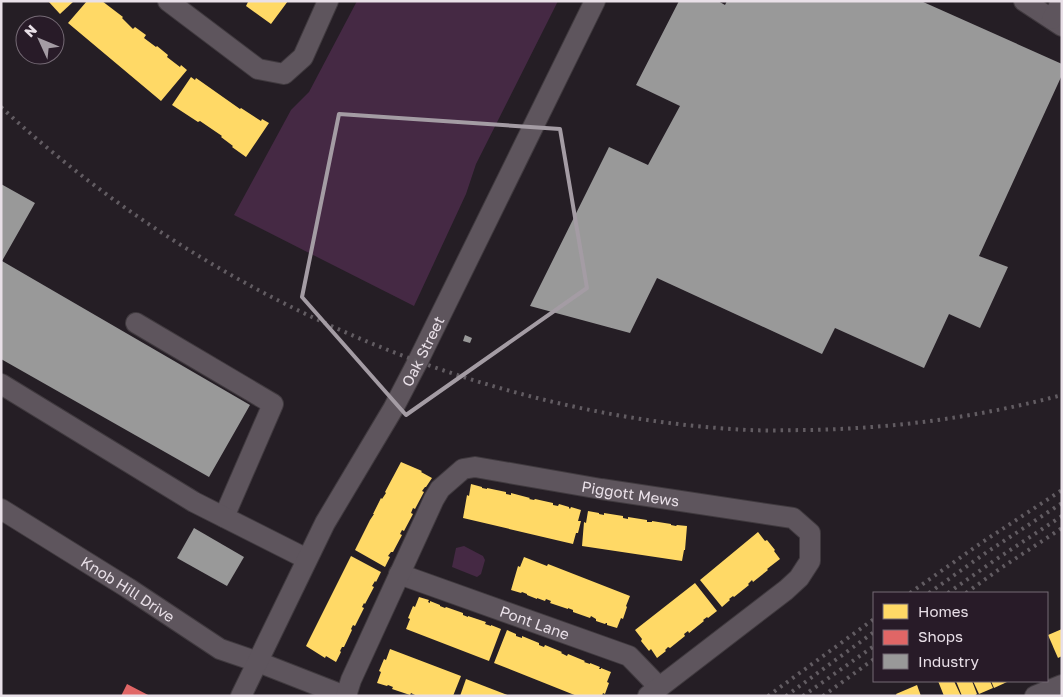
<svg xmlns="http://www.w3.org/2000/svg" width="1063" height="697" font-family="'Golos Text',sans-serif">
	<style>
		.green { fill: #452944 }
		.homes { fill: #ffd966 }
		.shops { fill: #e06666 }
		.industry { fill: #999 }
		.lines { fill: none; stroke-linecap: round; stroke-linejoin: round }
		.minor-casing { stroke: #403a3f; stroke-width: 22 }
		.minor { stroke: #5e555d; stroke-width: 20 }
		.rail { stroke: #625c62; stroke-width: 4; stroke-dasharray: 2.5 5; stroke-linecap: butt }
		.marked { fill: none; stroke: #a49ca4; stroke-width: 4; stroke-linejoin: round }
		.labels { text-anchor: middle; dominant-baseline: central; stroke-width: 5; stroke-linejoin: round; paint-order: stroke }
		.street-label { font-size: 15px; fill: #e9e0e8; stroke: #281b28 }
	</style>
	<rect width="100%" height="100%" fill="#251e25"/>
	<g class="green">
		<path d="M 357,1 L 558,1 L 476,164 L 466,194 L 414,306 L 234,215 L 291,110 L 309,92 Z"/>
		<path d="M 464,546 L 483,556 L 485,560 L 481,574 L 477,577 L 452,567 L 456,548 Z"/>
	</g>
	<g class="homes">
		<path d="M 48,1 L 74,1 L 60,14 Z"/>
		<path d="M 87,1 L 102,1 L 123,17 L 122,18 L 133,29 L 135,27 L 146,35 L 144,38 L 156,47 L 157,46 L 168,55 L 167,57 L 180,67 L 181,65 L 187,70 L 161,101 L 68,23 Z"/>
		<path d="M 247,1 L 288,1 L 271,24 L 246,6 L 248,2 Z"/>
		<path d="M 191,77 L 195,80 L 196,78 L 240,109 L 241,108 L 261,121 L 262,119 L 269,123 L 246,157 L 232,147 L 233,146 L 221,137 L 222,136 L 200,121 L 198,122 L 172,105 Z"/>
		<path d="M 401,462 L 422,471 L 421,472 L 432,478 L 426,487 L 425,487 L 422,491 L 424,492 L 415,509 L 413,508 L 411,513 L 413,514 L 404,531 L 402,530 L 400,534 L 402,535 L 393,552 L 391,552 L 388,556 L 390,557 L 385,567 L 355,550 L 370,520 L 374,514 L 373,514 L 381,498 L 382,499 L 386,493 L 385,492 Z"/>
		<path d="M 471,484 L 482,487 L 482,488 L 487,489 L 487,488 L 506,492 L 506,494 L 511,495 L 511,493 L 530,498 L 529,499 L 534,500 L 535,499 L 553,503 L 553,505 L 558,506 L 559,504 L 569,507 L 569,508 L 570,509 L 571,507 L 581,510 L 578,521 L 581,521 L 578,533 L 576,533 L 573,544 L 463,518 L 467,495 L 469,496 Z"/>
		<path d="M 588,511 L 599,513 L 599,514 L 604,515 L 604,513 L 623,516 L 623,518 L 628,519 L 628,517 L 647,520 L 647,522 L 652,522 L 652,521 L 671,524 L 671,525 L 676,526 L 677,525 L 687,526 L 685,550 L 684,550 L 682,561 L 582,546 L 584,522 L 586,523 Z"/>
		<path d="M 758,532 L 765,541 L 767,540 L 775,550 L 774,551 L 780,559 L 767,569 L 768,570 L 753,582 L 752,580 L 748,584 L 749,585 L 734,597 L 733,596 L 729,599 L 730,600 L 722,607 L 700,580 Z"/>
		<path d="M 351,556 L 381,572 L 376,582 L 375,581 L 372,586 L 374,587 L 365,604 L 364,603 L 362,607 L 364,608 L 355,626 L 353,625 L 351,629 L 352,630 L 344,647 L 342,647 L 340,651 L 341,652 L 336,662 L 326,656 L 325,658 L 306,646 Z"/>
		<path d="M 524,557 L 547,566 L 548,564 L 630,596 L 626,606 L 627,607 L 623,619 L 621,618 L 617,628 L 607,625 L 607,623 L 606,623 L 605,624 L 596,621 L 596,619 L 591,616 L 590,618 L 573,612 L 573,610 L 568,608 L 568,609 L 550,603 L 551,601 L 546,599 L 545,601 L 537,598 L 537,599 L 527,595 L 527,594 L 522,592 L 521,593 L 511,590 L 518,566 L 520,567 Z"/>
		<path d="M 695,583 L 717,611 L 708,618 L 707,617 L 703,620 L 704,621 L 689,633 L 688,631 L 684,634 L 685,636 L 670,648 L 668,647 L 665,650 L 666,651 L 657,658 L 651,649 L 649,651 L 641,641 L 642,639 L 635,630 Z"/>
		<path d="M 419,597 L 429,600 L 428,602 L 430,603 L 430,601 L 440,605 L 440,606 L 445,608 L 446,607 L 463,613 L 463,615 L 468,617 L 468,616 L 486,622 L 485,624 L 491,626 L 491,625 L 501,629 L 489,661 L 406,629 L 410,619 L 408,618 L 413,606 L 415,607 Z"/>
		<path d="M 1062,629 L 1062,656 L 1058,658 L 1048,635 Z"/>
		<path d="M 507,630 L 516,634 L 516,636 L 522,638 L 522,636 L 539,643 L 539,645 L 544,647 L 545,645 L 562,652 L 561,653 L 567,656 L 568,654 L 585,661 L 584,662 L 590,664 L 590,663 L 600,667 L 599,669 L 601,669 L 601,668 L 611,672 L 607,682 L 609,683 L 605,694 L 603,693 L 602,696 L 577,696 L 494,663 Z"/>
		<path d="M 390,649 L 461,676 L 453,696 L 417,696 L 411,693 L 410,695 L 392,689 L 393,687 L 388,685 L 387,686 L 377,683 L 381,672 L 379,671 L 384,659 L 386,660 Z"/>
		<path d="M 466,679 L 510,696 L 460,696 Z"/>
		<path d="M 938,681 L 954,681 L 961,696 L 944,696 Z"/>
		<path d="M 956,681 L 972,681 L 977,694 L 974,696 L 962,696 Z"/>
		<path d="M 973,681 L 990,681 L 993,688 L 979,694 Z"/>
		<path d="M 991,681 L 1006,681 L 1007,682 L 994,688 Z"/>
		<path d="M 917,685 L 921,696 L 897,696 L 896,694 Z"/>
	</g>
	<path class="shops" d="M 127,684 L 150,696 L 121,696 Z"/>
	<g class="industry">
		<path d="M 679,1 L 718,1 L 725,5 L 727,1 L 921,1 L 1062,64 L 1062,75 L 979,256 L 1008,267 L 980,328 L 949,314 L 924,368 L 835,328 L 822,354 L 657,278 L 630,333 L 530,306 L 609,147 L 648,165 L 680,106 L 636,85 Z"/>
		<path d="M 1,184 L 35,203 L 2,261 L 250,405 L 209,477 L 1,359 Z"/>
		<path d="M 465,335 L 472,338 L 470,343 L 463,341 Z"/>
		<path d="M 194,528 L 244,557 L 227,586 L 177,558 Z"/>
	</g>
	<g class="lines">
		<defs>
			<g id="minor">
				<path d="M 168,1 L 258,69 L 284,74 L 303,57 L 328,1"/>
				<path d="M 1024,1 L 1062,26"/>
				<path d="M 1052,19 L 1062,1"/>
				<path d="M 136,323 L 273,404 L 224,517"/>
				<path d="M 1,384 L 194,502 L 307,559"/>
				<path id="s1" d="M 1,509 L 128,588 L 220,649 L 258,662 L 345,696"/>
				<path id="s2" d="M 399,574 L 629,656 L 659,687"/>
				<path id="s3" d="M 241,696 L 325,523 L 393,409 L 418,361 L 595,1"/>
				<path id="s4" d="M 346,696 L 351,680 L 434,499 L 440,489 L 463,469 L 475,467 L 601,489 L 793,518 L 810,533 L 810,561 L 799,578 L 786,590 L 648,696"/>
				<path d="M 1035,696 L 1062,685"/>
			</g>
		</defs>
		<use href="#minor" class="minor-casing"/>
		<use href="#minor" class="minor"/>
		<g class="rail">
			<path d="M 1,107 C 201,293 475,416 748,430 C 769,431 790,430 811,430 C 896,428 980,417 1062,395"/>
			<path d="M 910,593 L 981,543 L 1062,490"/>
			<path d="M 929,593 L 987,552 L 1062,503"/>
			<path d="M 948,593 L 995,560 L 1062,516"/>
			<path d="M 966,593 L 1001,568 L 1062,528"/>
			<path d="M 768,696 L 874,619"/>
			<path d="M 786,696 L 874,632"/>
			<path d="M 803,696 L 874,646"/>
			<path d="M 823,696 L 874,659"/>
		</g>
	</g>
	<path class="marked" d="M 339,114 L 560,129 L 587,288 L 406,415 L 302,297 Z"/>
	<g class="labels">
		<g class="street-label">
			<text stroke="none"><textPath href="#s3" startOffset="390">Oak Street</textPath></text>
			<text stroke="none"><textPath href="#s4" startOffset="428">Piggott Mews</textPath></text>
			<text stroke="none"><textPath href="#s1" startOffset="150">Knob Hill Drive</textPath></text>
			<text stroke="none"><textPath href="#s2" startOffset="144">Pont Lane</textPath></text>
		</g>
	</g>
	<rect width="1063" height="697" fill="none" stroke="#e9e0e8" stroke-width="5"/>
	<rect x="873" y="592" width="175" height="90" fill="#281b28" stroke="#756a75"/>
	<rect x="883" y="604" width="25" height="15" fill="#ffd966" stroke="#756a75"/>
	<text x="918" y="617" font-size="15" fill="#e9e0e8">Homes</text>
	<rect x="883" y="630" width="25" height="15" fill="#e06666" stroke="#756a75"/>
	<text x="918" y="642" font-size="15" fill="#e9e0e8">Shops</text>
	<rect x="883" y="654" width="25" height="15" fill="#999999" stroke="#756a75"/>
	<text x="918" y="667" font-size="15" fill="#e9e0e8">Industry</text>
	<g transform="translate(40 40) rotate(314)"><circle r="24" fill="#281b28" stroke="#756a75"/>
	<path d="M0-4L9 19L0 12L-9 19Z" fill="#a49ca4"/>
	<text y="-8" font-size="14" font-weight="bold" text-anchor="middle" fill="#e9e0e8">N</text>
	</g>
</svg>
